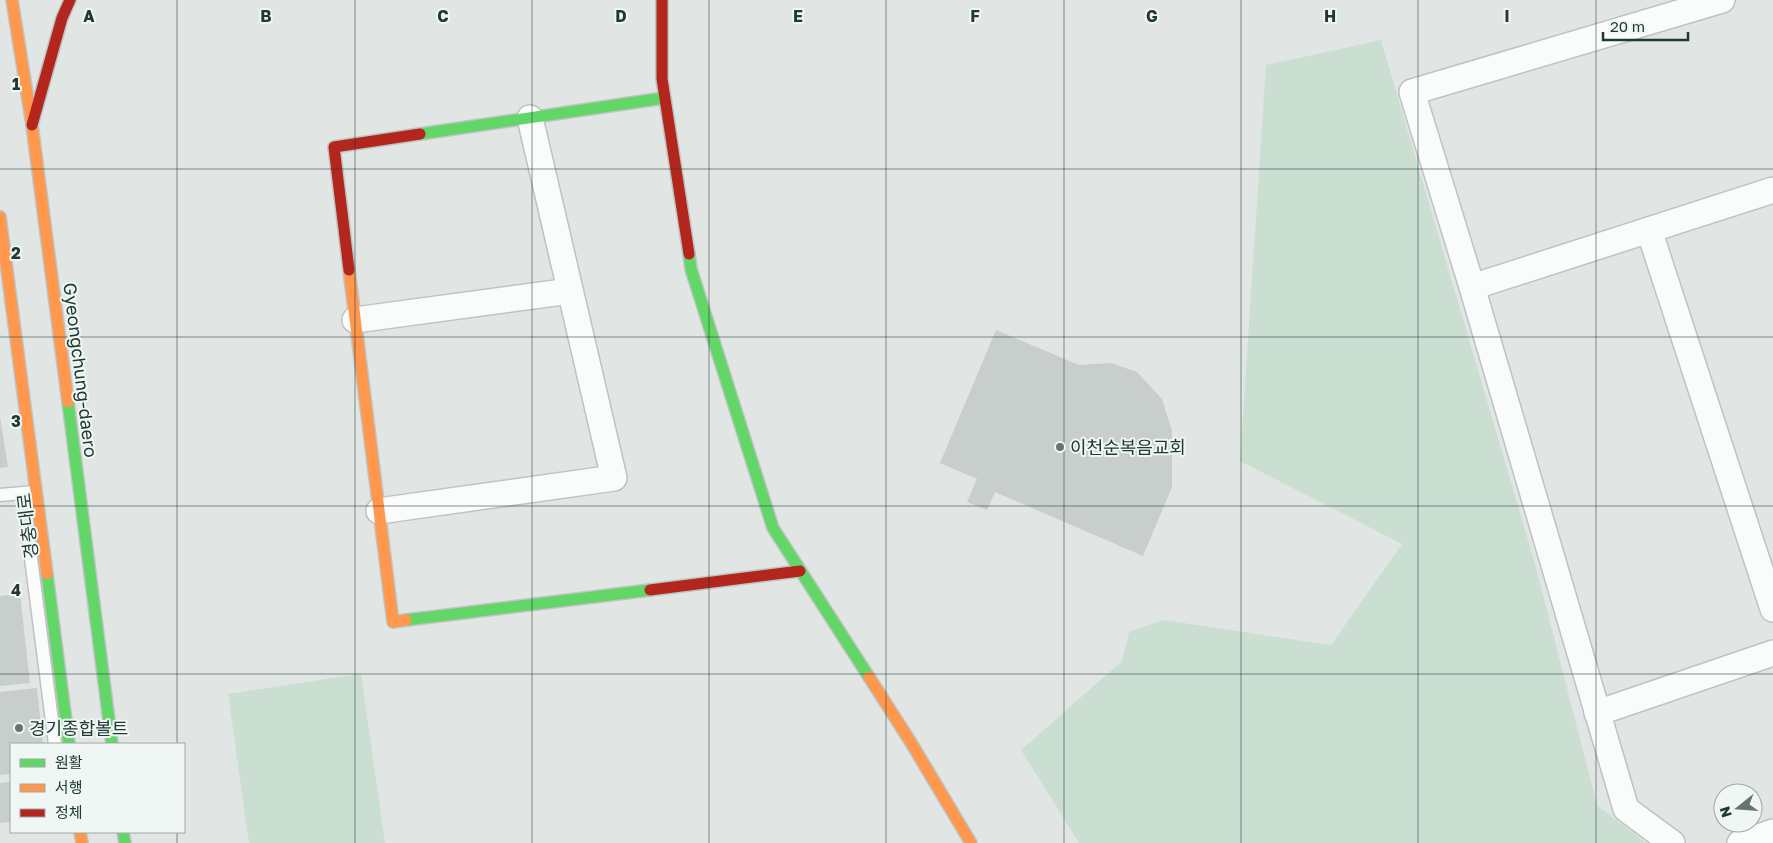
<svg xmlns="http://www.w3.org/2000/svg" width="1773" height="843" font-family="'Golos Text','Noto Sans KR',sans-serif">
	<style>
		.green { fill: #cadfd1 }
		.building { fill: #c8cecc }
		.lines { fill: none; stroke-linecap: round; stroke-linejoin: round }
		.lane-casing { stroke: #bec3c1; stroke-width: 15 }
		.street-casing { stroke: #bec3c1; stroke-width: 28 }
		.fast-casing { stroke: #bdc4c2; stroke-width: 14 }
		.slow-casing { stroke: #bdc4c2; stroke-width: 14 }
		.jam-casing { stroke: #bdc4c2; stroke-width: 14 }
		.lane { stroke: #fafbfb; stroke-width: 12 }
		.street { stroke: #fafbfb; stroke-width: 25 }
		.fast { stroke: #63d668; stroke-width: 11 }
		.slow { stroke: #ff974d; stroke-width: 11 }
		.jam { stroke: #b3261e; stroke-width: 11 }
		.grid { fill: none; stroke: #203933; stroke-width: 1; stroke-opacity: 0.55 }
		.poi-dot { fill: #647671; stroke: #eff6f3; stroke-width: 2 }
		.labels { text-anchor: middle; dominant-baseline: central; stroke-width: 4; stroke-linejoin: round; paint-order: stroke }
		.street-label { font-size: 18px; fill: #203933; stroke: #eff6f3 }
		.poi-label { font-size: 18px; fill: #203933; stroke: #eff6f3; text-anchor: start }
		.grid-label { font-size: 16px; text-anchor: middle; font-weight: bold; fill: #203933; stroke: #eff6f3; stroke-width: 4; stroke-linejoin: round; paint-order: stroke }
	</style>
	<rect width="100%" height="100%" fill="#e1e6e4"/>
	<g class="green">
		<path d="M 1381,40 L 1535,564 L 1597,805 L 1646,843 L 1079,843 L 1021,750 L 1122,661 L 1129,632 L 1163,620 L 1331,645 L 1402,544 L 1240,461 L 1266,65 Z"/>
		<path d="M 361,674 L 385,843 L 249,843 L 228,694 Z"/>
	</g>
	<g class="building">
		<path d="M 996,330 L 1079,365 L 1111,363 L 1137,372 L 1162,399 L 1172,431 L 1172,487 L 1143,556 L 995,492 L 987,510 L 967,502 L 977,479 L 940,463 Z"/>
		<path d="M 0,417 L 8,467 L 0,468 Z"/>
		<path d="M 20,594 L 30,683 L 0,686 L 0,596 Z"/>
		<path d="M 37,688 L 43,744 L 11,744 L 11,774 L 0,775 L 0,692 Z"/>
		<path d="M 11,782 L 11,822 L 0,823 L 0,783 Z"/>
	</g>
	<g class="lines">
		<defs>
			<g id="lane">
				<path d="M 0,495 L 35,492"/>
				<path d="M 29,543 L 55,744"/>
			</g>
			<g id="street">
				<path d="M 1649,230 L 1773,609"/>
				<path d="M 1472,287 L 1773,190"/>
				<path d="M 355,320 L 570,291"/>
				<path d="M 379,511 L 614,478 L 530,118"/>
				<path d="M 1597,713 L 1773,653"/>
				<path d="M 1672,843 L 1626,809 L 1472,287 L 1412,92 L 1722,0"/>
				<path d="M 1740,843 L 1773,832"/>
			</g>
			<g id="fast">
				<path d="M 420,134 L 664,98"/>
				<path d="M 689,254 L 691,269 L 773,528 L 869,677"/>
				<path d="M 68,402 L 112,744"/>
				<path d="M 47,574 L 69,744"/>
				<path d="M 406,620 L 650,590"/>
				<path d="M 123,832 L 125,843"/>
			</g>
			<g id="slow">
				<path d="M 12,0 L 32,125 L 68,402"/>
				<path d="M 0,217 L 47,574"/>
				<path d="M 349,270 L 393,622 L 406,620"/>
				<path d="M 869,677 L 910,741 L 971,843"/>
				<path d="M 80,832 L 82,843"/>
			</g>
			<g id="jam">
				<path d="M 662,0 L 662,79 L 689,254"/>
				<path d="M 32,125 L 62,18 L 70,0"/>
				<path d="M 349,270 L 334,147 L 420,134"/>
				<path d="M 650,590 L 800,571"/>
			</g>
		</defs>
		<use href="#lane" class="lane-casing"/>
		<use href="#street" class="street-casing"/>
		<use href="#fast" class="fast-casing"/>
		<use href="#slow" class="slow-casing"/>
		<use href="#jam" class="jam-casing"/>
		<use href="#lane" class="lane"/>
		<use href="#street" class="street"/>
		<use href="#fast" class="fast"/>
		<use href="#slow" class="slow"/>
		<use href="#jam" class="jam"/>
	</g>
	<path class="grid" d="M 177,0 L 177,744M 355,0 L 355,843M 532,0 L 532,843M 709,0 L 709,843M 886,0 L 886,843M 1064,0 L 1064,843M 1241,0 L 1241,843M 1418,0 L 1418,843M 1596,0 L 1596,843M 0,169 L 1773,169M 0,337 L 1773,337M 0,506 L 1773,506M 0,674 L 1773,674M 177,832 L 177,843"/>
	<g class="poi-dot">
		<circle cx="1060" cy="447" r="5"/>
		<circle cx="19" cy="728" r="5"/>
	</g>
	<g class="labels">
		<g class="street-label">
			<text transform="translate(81 370) rotate(83)">Gyeongchung-daero</text>
			<text transform="translate(27 526) rotate(-97)">경충대로</text>
		</g>
		<g class="poi-label">
			<text x="1070" y="447">이천순복음교회</text>
			<text x="29" y="728">경기종합볼트</text>
		</g>
	</g>
	<g class="grid-label">
		<text x="89" y="22">A</text>
		<text x="266" y="22">B</text>
		<text x="443" y="22">C</text>
		<text x="621" y="22">D</text>
		<text x="798" y="22">E</text>
		<text x="975" y="22">F</text>
		<text x="1152" y="22">G</text>
		<text x="1330" y="22">H</text>
		<text x="1507" y="22">I</text>
		<text x="16" y="90">1</text>
		<text x="16" y="259">2</text>
		<text x="16" y="427">3</text>
		<text x="16" y="596">4</text>
	</g>
	<rect x="10" y="743" width="175" height="90" fill="#eff6f3" stroke="#9caaa6"/>
	<rect x="20" y="759" width="25" height="8" fill="#63d668" stroke="#9caaa6"/>
	<text x="55" y="768" font-size="15" fill="#203933">원활</text>
	<rect x="20" y="784" width="25" height="8" fill="#ff974d" stroke="#9caaa6"/>
	<text x="55" y="793" font-size="15" fill="#203933">서행</text>
	<rect x="20" y="809" width="25" height="8" fill="#b3261e" stroke="#9caaa6"/>
	<text x="55" y="818" font-size="15" fill="#203933">정체</text>
	<g transform="translate(1738 808) rotate(253)"><circle r="24" fill="#eff6f3" stroke="#9caaa6"/>
	<path d="M0-4L9 19L0 12L-9 19Z" fill="#647671"/>
	<text y="-8" font-size="14" font-weight="bold" text-anchor="middle" fill="#203933">N</text>
	</g>
	<path d="M1603 32v8h85v-8" fill="none" stroke="#203933" stroke-width="2.5"/>
	<text x="1610" y="32" font-size="15" fill="#203933" stroke="#eff6f3" stroke-width="4" paint-order="stroke">20 m</text>
</svg>
